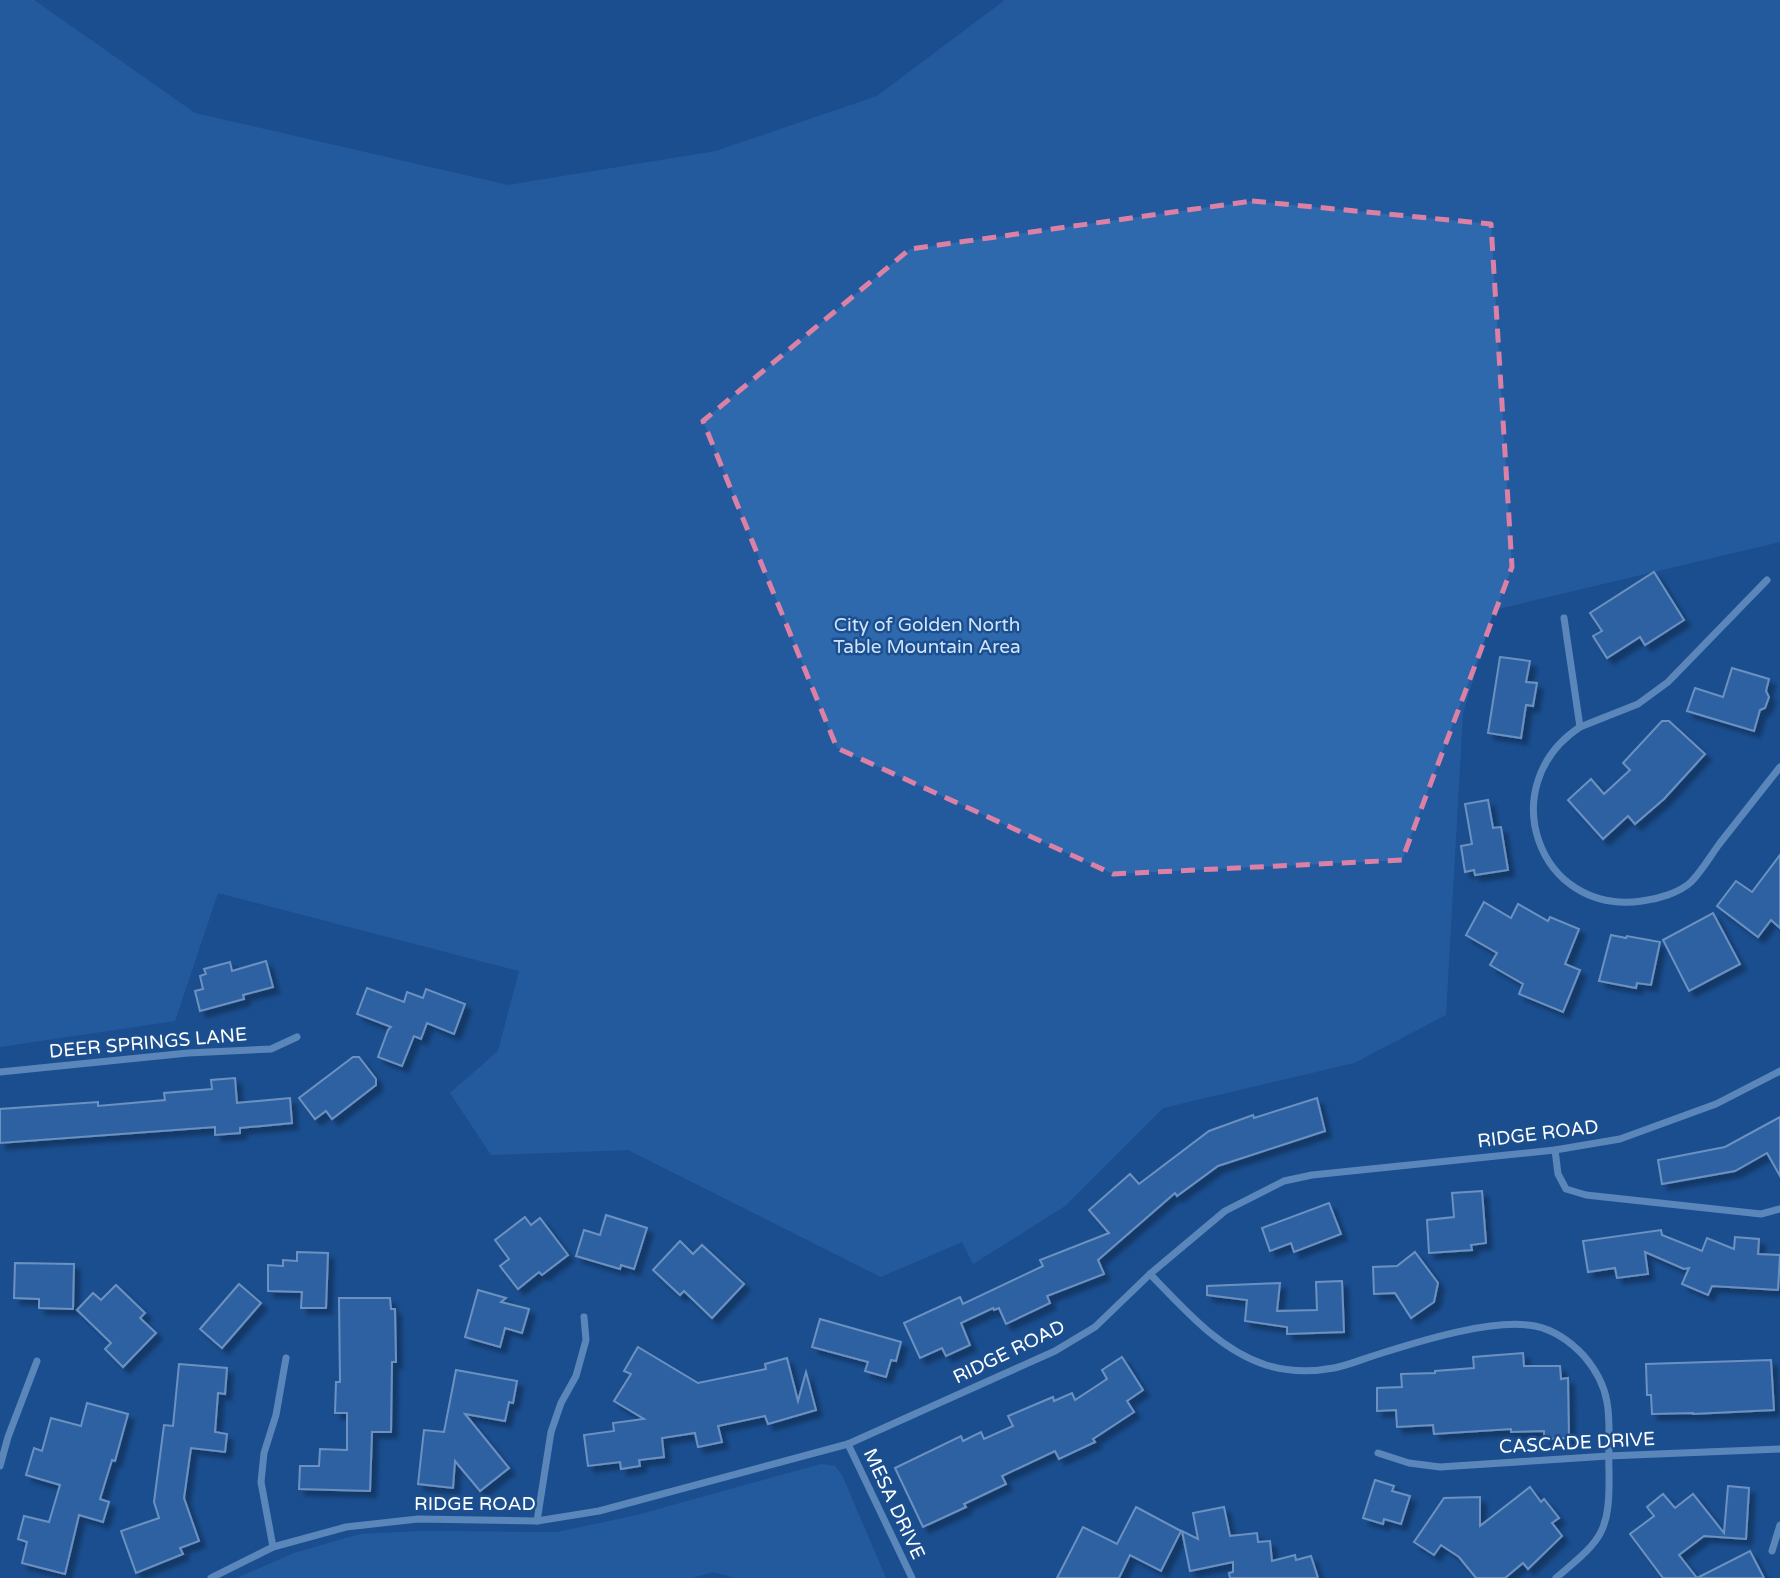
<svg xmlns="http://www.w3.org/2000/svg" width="1780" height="1578" font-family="'Varela Round',sans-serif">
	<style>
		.green { fill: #2e69ad }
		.building { fill: #4478b7; stroke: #cfe3fa; stroke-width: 2; filter: url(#shadow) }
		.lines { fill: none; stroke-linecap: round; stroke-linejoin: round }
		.street { stroke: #a9c9ee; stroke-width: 7 }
		.marked { fill: none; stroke: #dd80a5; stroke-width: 5; stroke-dasharray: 14 9; stroke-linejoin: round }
		.labels { text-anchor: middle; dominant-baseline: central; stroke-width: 5; stroke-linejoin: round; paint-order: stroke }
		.park-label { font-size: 19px; fill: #cfe3fa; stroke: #1b4f8f }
		.street-label { font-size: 19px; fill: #fff; stroke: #1b4f8f }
	</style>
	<defs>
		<filter id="shadow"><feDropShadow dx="6" dy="6" stdDeviation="2" flood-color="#0009"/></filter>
	</defs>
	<rect width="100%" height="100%" fill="#1b4f8f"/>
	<g class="green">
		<path d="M 0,0 L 34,0 L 195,113 L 508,185 L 716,151 L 877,96 L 1005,0 L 1780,0 L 1780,542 L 1494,610 L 1463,713 L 1446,1015 L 1354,1063 L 1163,1108 L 1065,1206 L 973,1264 L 962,1242 L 881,1277 L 628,1150 L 491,1155 L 450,1093 L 498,1051 L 519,971 L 218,893 L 175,1021 L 0,1047 Z"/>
		<path d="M 821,1464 L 835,1466 L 842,1475 L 886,1578 L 736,1578 L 713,1572 L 692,1578 L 237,1578 L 294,1553 L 360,1534 L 422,1531 L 557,1532 L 637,1515 Z"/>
	</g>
	<g class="building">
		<path d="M 1654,572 L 1684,620 L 1645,645 L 1640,637 L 1607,658 L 1593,636 L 1602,631 L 1590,613 Z"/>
		<path d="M 1500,657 L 1530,661 L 1526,682 L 1537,683 L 1533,706 L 1526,705 L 1521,738 L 1488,733 Z"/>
		<path d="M 1732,668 L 1769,679 L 1766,691 L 1769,697 L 1765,708 L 1760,710 L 1754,731 L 1687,711 L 1695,688 L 1723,697 Z"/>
		<path d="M 1662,721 L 1669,721 L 1705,754 L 1664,799 L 1635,824 L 1628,816 L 1603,839 L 1568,800 L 1591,779 L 1604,794 L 1630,770 L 1623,763 Z"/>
		<path d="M 1488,800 L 1493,828 L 1501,827 L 1508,870 L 1475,875 L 1474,870 L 1465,872 L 1461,846 L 1472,844 L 1465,804 Z"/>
		<path d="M 1780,855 L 1780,928 L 1771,920 L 1758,937 L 1717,906 L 1736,881 L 1752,892 Z"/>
		<path d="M 1484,902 L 1511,918 L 1518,904 L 1548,921 L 1550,917 L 1579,929 L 1565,964 L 1580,970 L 1563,1012 L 1519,994 L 1523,984 L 1490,965 L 1497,953 L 1466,935 Z"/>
		<path d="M 1713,913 L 1740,964 L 1689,991 L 1663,940 Z"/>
		<path d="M 1611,935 L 1626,938 L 1627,936 L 1660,942 L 1651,985 L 1637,983 L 1636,988 L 1599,981 Z"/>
		<path d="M 266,961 L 273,987 L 243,995 L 244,999 L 200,1011 L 195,991 L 203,989 L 200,976 L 206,974 L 204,969 L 230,962 L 232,971 Z"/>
		<path d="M 367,988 L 404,1002 L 407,992 L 423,998 L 426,989 L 465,1004 L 454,1034 L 427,1023 L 421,1039 L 414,1036 L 402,1066 L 378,1057 L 388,1030 L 391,1027 L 357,1014 Z"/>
		<path d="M 353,1057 L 359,1057 L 376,1079 L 376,1085 L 332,1119 L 326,1111 L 315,1119 L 299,1098 Z"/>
		<path d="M 235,1078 L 237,1103 L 290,1098 L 292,1123 L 240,1128 L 240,1133 L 215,1135 L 215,1127 L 0,1143 L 0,1109 L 98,1102 L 98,1106 L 165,1100 L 164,1093 L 212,1089 L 211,1080 Z"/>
		<path d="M 1317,1098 L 1325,1131 L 1218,1166 L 1177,1196 L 1175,1193 L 1098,1260 L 1104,1274 L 1047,1296 L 1050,1303 L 1006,1324 L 999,1308 L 994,1310 L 993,1308 L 961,1323 L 970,1345 L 946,1356 L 942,1348 L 920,1358 L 904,1323 L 960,1297 L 963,1304 L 1043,1266 L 1040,1260 L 1109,1233 L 1089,1210 L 1130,1174 L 1139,1184 L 1209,1131 L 1253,1115 L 1254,1118 Z"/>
		<path d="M 1780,1117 L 1780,1176 L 1767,1153 L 1735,1171 L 1662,1184 L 1658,1160 L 1725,1147 Z"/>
		<path d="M 1482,1191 L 1486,1243 L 1471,1245 L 1472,1250 L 1429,1253 L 1427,1220 L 1454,1217 L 1452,1193 Z"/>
		<path d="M 1329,1203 L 1341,1234 L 1294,1252 L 1291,1243 L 1270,1251 L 1262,1228 Z"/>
		<path d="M 606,1215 L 647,1228 L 634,1269 L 621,1265 L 620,1269 L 576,1256 L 584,1230 L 600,1235 Z"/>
		<path d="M 525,1217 L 531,1225 L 540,1218 L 568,1255 L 542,1275 L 539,1272 L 518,1289 L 500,1266 L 509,1259 L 495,1240 Z"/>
		<path d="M 1661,1230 L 1662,1235 L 1702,1251 L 1707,1238 L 1734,1249 L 1735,1237 L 1759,1239 L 1758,1254 L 1780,1255 L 1778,1290 L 1712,1286 L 1708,1295 L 1682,1284 L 1689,1268 L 1684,1269 L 1645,1252 L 1648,1274 L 1617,1278 L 1615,1268 L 1588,1272 L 1583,1241 Z"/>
		<path d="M 680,1241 L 693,1254 L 702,1245 L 744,1284 L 712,1318 L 684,1291 L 680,1295 L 653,1270 Z"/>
		<path d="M 297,1252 L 328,1253 L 326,1308 L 301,1308 L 302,1292 L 268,1291 L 268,1265 L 283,1266 L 283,1260 L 297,1261 Z"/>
		<path d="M 1415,1252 L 1438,1283 L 1434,1302 L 1411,1318 L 1395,1293 L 1374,1294 L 1373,1267 L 1397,1266 Z"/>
		<path d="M 15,1263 L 74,1264 L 73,1309 L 39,1308 L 39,1299 L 14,1298 Z"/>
		<path d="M 1342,1281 L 1344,1332 L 1287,1334 L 1287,1327 L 1245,1321 L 1247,1300 L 1207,1295 L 1207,1286 L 1280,1283 L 1277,1311 L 1317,1310 L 1316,1282 Z"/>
		<path d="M 239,1284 L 261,1303 L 222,1348 L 200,1329 Z"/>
		<path d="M 116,1285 L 145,1313 L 140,1318 L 156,1333 L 123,1367 L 105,1349 L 111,1343 L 77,1310 L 93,1293 L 101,1300 Z"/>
		<path d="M 478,1290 L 506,1298 L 501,1302 L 529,1309 L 522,1333 L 505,1328 L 500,1347 L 465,1337 Z"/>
		<path d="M 339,1298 L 390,1298 L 391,1309 L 395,1309 L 396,1362 L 392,1362 L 391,1432 L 372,1432 L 370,1491 L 299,1489 L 300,1466 L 319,1466 L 320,1449 L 347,1450 L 347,1413 L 335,1413 L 336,1382 L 340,1382 Z"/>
		<path d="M 820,1319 L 901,1342 L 896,1361 L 891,1360 L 886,1377 L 865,1371 L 868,1362 L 812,1347 Z"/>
		<path d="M 638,1347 L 698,1383 L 766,1369 L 765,1364 L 787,1358 L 798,1401 L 806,1372 L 816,1410 L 768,1424 L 765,1416 L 718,1426 L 722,1442 L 698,1447 L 695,1433 L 662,1438 L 664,1457 L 639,1460 L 640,1466 L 621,1469 L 620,1462 L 588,1466 L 584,1435 L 614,1431 L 613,1423 L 644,1419 L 614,1401 L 631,1374 L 624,1371 Z"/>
		<path d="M 1523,1353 L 1524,1366 L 1560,1366 L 1561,1379 L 1568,1378 L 1569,1438 L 1544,1439 L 1544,1431 L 1511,1432 L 1511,1429 L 1434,1434 L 1433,1425 L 1397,1427 L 1396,1410 L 1377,1411 L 1377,1388 L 1402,1387 L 1401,1374 L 1435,1373 L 1435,1371 L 1474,1368 L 1473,1357 Z"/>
		<path d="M 1122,1357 L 1143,1390 L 1127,1401 L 1134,1412 L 1093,1439 L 1095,1442 L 1059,1459 L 1055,1451 L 1002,1476 L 1006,1484 L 964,1504 L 966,1507 L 923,1527 L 895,1468 L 961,1436 L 963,1441 L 981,1432 L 984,1439 L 1013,1426 L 1008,1416 L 1053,1397 L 1054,1401 L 1072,1393 L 1075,1400 L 1107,1379 L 1102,1370 Z"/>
		<path d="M 1771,1360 L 1774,1410 L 1693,1414 L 1693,1413 L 1652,1414 L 1651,1395 L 1647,1395 L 1646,1364 Z"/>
		<path d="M 179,1364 L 227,1368 L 225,1394 L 218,1393 L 215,1432 L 227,1434 L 225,1452 L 191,1448 L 184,1498 L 199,1541 L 180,1548 L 183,1554 L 136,1573 L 121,1531 L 159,1518 L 154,1502 L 164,1425 L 173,1426 Z"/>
		<path d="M 456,1370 L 517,1381 L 513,1403 L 509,1402 L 505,1421 L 465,1414 L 509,1468 L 480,1491 L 455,1461 L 453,1488 L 418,1484 L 424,1430 L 444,1432 Z"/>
		<path d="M 87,1403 L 128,1414 L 115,1461 L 112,1460 L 100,1499 L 109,1502 L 103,1522 L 79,1515 L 65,1574 L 22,1563 L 27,1542 L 18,1539 L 24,1516 L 49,1522 L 60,1485 L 26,1475 L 34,1448 L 42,1451 L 51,1418 L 81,1426 Z"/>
		<path d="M 1375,1480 L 1394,1486 L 1392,1491 L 1410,1496 L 1401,1524 L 1384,1519 L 1383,1524 L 1363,1518 Z"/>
		<path d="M 1728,1486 L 1749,1488 L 1746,1539 L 1704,1536 L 1679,1555 L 1697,1578 L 1663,1578 L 1630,1534 L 1654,1516 L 1647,1507 L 1663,1494 L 1675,1508 L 1693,1494 L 1724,1533 Z"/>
		<path d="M 1530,1487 L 1541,1502 L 1544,1499 L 1559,1518 L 1552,1523 L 1562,1536 L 1528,1569 L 1523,1563 L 1505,1578 L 1476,1578 L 1459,1557 L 1441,1545 L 1434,1555 L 1414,1542 L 1444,1498 L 1480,1497 L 1480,1526 Z"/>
		<path d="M 1136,1507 L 1181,1531 L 1161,1571 L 1130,1555 L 1119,1578 L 1057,1578 L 1083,1527 L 1117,1544 Z"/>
		<path d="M 1224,1507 L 1230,1536 L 1257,1533 L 1258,1542 L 1270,1541 L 1272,1561 L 1295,1555 L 1296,1560 L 1311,1556 L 1318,1578 L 1230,1578 L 1229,1573 L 1233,1572 L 1233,1562 L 1190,1571 L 1182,1531 L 1198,1539 L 1193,1513 Z"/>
		<path d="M 1750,1551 L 1764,1578 L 1697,1578 Z"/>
	</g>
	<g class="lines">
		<g class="street">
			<path d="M 1564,618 L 1580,727 C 1492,785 1538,916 1642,901 C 1658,899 1679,893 1691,882 C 1702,871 1711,855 1720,843 C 1740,818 1760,792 1780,767"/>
			<path d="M 1580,727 L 1638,704 L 1668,682 L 1767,580"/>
			<path d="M 0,1072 L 188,1053 L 271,1049 L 297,1037"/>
			<path d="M 1555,1150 L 1558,1174 L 1566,1189 L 1586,1195 L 1761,1214 L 1780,1209"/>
			<path d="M 1150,1274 C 1183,1308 1219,1350 1266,1365 C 1288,1372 1312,1372 1334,1368 C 1349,1365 1365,1358 1379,1354 C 1420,1341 1493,1318 1535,1326 C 1554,1330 1571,1342 1584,1356 C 1596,1370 1604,1384 1607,1402 C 1611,1424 1608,1449 1609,1471 C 1610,1534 1602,1539 1556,1578"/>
			<path d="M 848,1444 L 912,1578"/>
			<path d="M 1378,1453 L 1409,1463 L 1440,1467 L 1608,1456 L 1780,1449"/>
			<path d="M 0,1466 L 8,1437 L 37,1361"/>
			<path d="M 537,1521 L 551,1432 L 561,1403 L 576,1376 L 586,1340 L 584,1317"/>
			<path d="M 273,1547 L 261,1482 L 264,1453 L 276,1415 L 286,1358"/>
			<path d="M 1772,1551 L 1780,1525"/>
			<path d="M 211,1578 L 273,1547 L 346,1527 L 418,1519 L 537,1521 L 599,1511 L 848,1444 L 1055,1351 L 1095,1327 L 1150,1274 L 1225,1211 L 1284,1181 L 1312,1175 L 1555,1150 L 1620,1139 L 1716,1104 L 1780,1071"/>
		</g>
	</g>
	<path d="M0 0H1780V1578H0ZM 1252,201 L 1491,224 L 1512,567 L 1402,860 L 1113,874 L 837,748 L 703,421 L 910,249 Z" fill="#1b4f8f" fill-opacity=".55" fill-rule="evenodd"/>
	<path class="marked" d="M 1252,201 L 1491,224 L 1512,567 L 1402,860 L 1113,874 L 837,748 L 703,421 L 910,249 Z"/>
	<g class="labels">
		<g class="park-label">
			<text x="927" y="625">City of Golden North<tspan x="927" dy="22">Table Mountain Area</tspan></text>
		</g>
		<g class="street-label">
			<text transform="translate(148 1043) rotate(-5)">DEER SPRINGS LANE</text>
			<text transform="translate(1538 1134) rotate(-7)">RIDGE ROAD</text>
			<text transform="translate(1009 1352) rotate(-26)">RIDGE ROAD</text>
			<text transform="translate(1577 1443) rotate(-3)">CASCADE DRIVE</text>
			<text x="475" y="1504">RIDGE ROAD</text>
			<text transform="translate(894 1504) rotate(65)">MESA DRIVE</text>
		</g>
	</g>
</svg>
